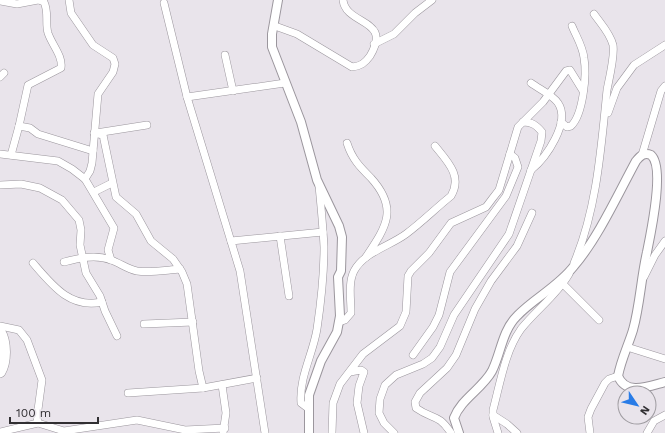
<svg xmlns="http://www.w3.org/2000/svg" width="665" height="433" font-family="'Work Sans',sans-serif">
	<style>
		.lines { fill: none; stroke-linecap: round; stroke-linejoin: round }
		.minor-casing { stroke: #9b969d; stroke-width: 8 }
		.tertiary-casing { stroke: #9b969d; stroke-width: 10 }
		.primary-casing { stroke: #9b969d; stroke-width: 12 }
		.minor { stroke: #fff; stroke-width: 7 }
		.tertiary { stroke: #fff; stroke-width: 8 }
		.primary { stroke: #fff; stroke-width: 11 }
	</style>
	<rect width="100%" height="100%" fill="#e9e4eb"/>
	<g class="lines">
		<defs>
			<g id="minor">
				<path d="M 69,0 L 71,13 L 93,45 L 113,58 L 115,64 L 113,72 L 98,94 L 92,163 L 90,171 L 85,179"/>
				<path d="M 0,1 L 17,4 L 38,0"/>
				<path d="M 164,3 L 187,97 L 240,271 L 265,433"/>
				<path d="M 275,26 L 297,34 L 352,67 C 361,66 365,63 370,56 C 393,18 346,26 343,0"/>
				<path d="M 374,44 L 394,34 L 415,13 L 432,0"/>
				<path d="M 225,55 L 233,91"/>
				<path d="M 0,77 L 4,73"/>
				<path d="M 187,97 L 285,83"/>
				<path d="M 608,113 L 617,88 L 634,65 L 665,45"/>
				<path d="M 561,122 L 567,127 L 571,126 C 583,115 587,75 584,58 C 583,47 576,36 572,26"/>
				<path d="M 19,126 L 30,128 L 38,134 L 93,151"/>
				<path d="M 94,133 L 103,135 L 116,197 L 136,214 L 151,241 L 173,259 L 182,272 L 187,284 L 199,371 L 203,388"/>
				<path d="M 96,133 L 147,125"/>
				<path d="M 347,143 C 352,159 360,167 371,178 C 399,209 386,227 366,257"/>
				<path d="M 0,154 L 58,161 L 72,169 L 85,179 L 114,228 L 108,250 L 111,260"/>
				<path d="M 11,155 L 19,126 L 28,85 L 61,68 C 63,56 52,45 48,33 C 45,23 49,12 44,2 L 39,0"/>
				<path d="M 642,155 L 661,91 L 665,86"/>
				<path d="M 531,170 C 546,158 571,122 558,103 C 553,95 539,89 531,83"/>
				<path d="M 0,185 L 21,184 L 40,188 L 62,200 L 79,220 L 81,230 L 80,245 L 86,273 L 100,296 L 105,311 L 117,336"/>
				<path d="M 94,192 L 112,183"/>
				<path d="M 280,236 L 289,296"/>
				<path d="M 231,241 L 323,232"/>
				<path d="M 64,262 C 79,258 96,254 111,260 C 120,263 127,269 137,271 C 151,273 166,270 180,269"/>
				<path d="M 33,263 C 52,285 70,309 102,302"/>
				<path d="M 574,263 C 597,209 601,148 607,90 C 609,79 615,55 613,45 C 610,33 601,24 594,14"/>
				<path d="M 644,277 L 655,255 L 665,241"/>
				<path d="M 563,284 L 599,320"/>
				<path d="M 339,322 L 345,320 L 351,313 C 351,299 348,283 354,271 C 364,252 390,246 406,234 C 422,222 436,208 451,196 C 463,176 447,161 435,146"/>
				<path d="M 144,324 L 193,322"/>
				<path d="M 0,326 L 19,330 L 27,340 L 42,380 L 37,417 L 38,423"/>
				<path d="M 627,347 L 665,359"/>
				<path d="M 413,355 L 433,327 L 439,315 L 450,272 L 506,196 L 518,167 L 515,158 L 510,154"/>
				<path d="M 350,372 L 361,370 L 364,372 L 359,386 L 357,403 L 364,433"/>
				<path d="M 222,385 L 226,413 L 223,433"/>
				<path d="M 128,393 L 203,388 L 257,378"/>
				<path d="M 309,409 L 301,403 C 299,377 313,354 317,329 C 321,302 324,273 324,247 C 323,226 321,206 319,186"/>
				<path d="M 493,415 L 507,424 L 517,433"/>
				<path d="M 0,432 L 38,423 L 64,431 L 137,420 L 185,430 L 225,428"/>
				<path d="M 332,433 L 333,403 L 340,384 L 363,354 L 400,326 L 406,312 L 408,276 L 411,271 L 429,253 L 451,223 L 486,207 L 492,199 L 499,190 L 518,127 L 543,102 L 566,71 L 570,70 L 583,91"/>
				<path d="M 394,433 L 384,423 L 379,413 L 380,399 L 385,385 L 396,375 L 423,364 L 432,358 L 440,347 L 454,315 L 509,234 L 541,141 L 542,132 C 536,125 532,122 523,122"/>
				<path d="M 451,433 C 438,413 433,420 416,408 L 415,402 L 420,393 L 447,368 L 456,355 L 475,309 L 491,281 L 517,246 L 532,213"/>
				<path d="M 498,433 L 493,417 L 493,410 C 500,384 505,351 521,329 C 536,310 557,295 569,274"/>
				<path d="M 590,433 L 588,417 L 591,409 L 605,383 L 609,379 L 618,376"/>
				<path d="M 647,433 L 654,421 L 665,415"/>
			</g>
			<g id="tertiary">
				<path d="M 278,0 L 272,34 L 272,47 L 301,122 L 317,180 L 339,226 L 342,237 L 341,271 L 338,277 L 340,316 L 337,332 L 321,361 L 309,395 L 309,433"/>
				<path d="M 459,433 L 454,418 C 461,399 482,389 492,371 C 501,353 502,331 517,316 C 534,298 558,287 574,266 C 598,238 618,194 636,161 C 640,156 644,152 651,155 C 665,167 651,232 647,252 C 641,278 640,305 633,330 C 628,346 621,360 618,376 C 626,396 649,386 665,382"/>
			</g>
			<path id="primary" d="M 0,332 C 6,342 6,362 0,372"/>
		</defs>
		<use href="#minor" class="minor-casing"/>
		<use href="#tertiary" class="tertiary-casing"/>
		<use href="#primary" class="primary-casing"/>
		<use href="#minor" class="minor"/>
		<use href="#tertiary" class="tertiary"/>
		<use href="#primary" class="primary"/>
	</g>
	<g transform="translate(637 405) rotate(125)"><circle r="19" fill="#e9e4eb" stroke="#9f9ca1"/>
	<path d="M0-3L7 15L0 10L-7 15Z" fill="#297ce7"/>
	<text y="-6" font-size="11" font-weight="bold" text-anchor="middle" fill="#312f32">N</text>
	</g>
	<path d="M10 417v6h88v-6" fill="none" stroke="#312f32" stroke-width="2"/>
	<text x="16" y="417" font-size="12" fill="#312f32" stroke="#e9e4eb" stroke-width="3" paint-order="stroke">100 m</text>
</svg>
